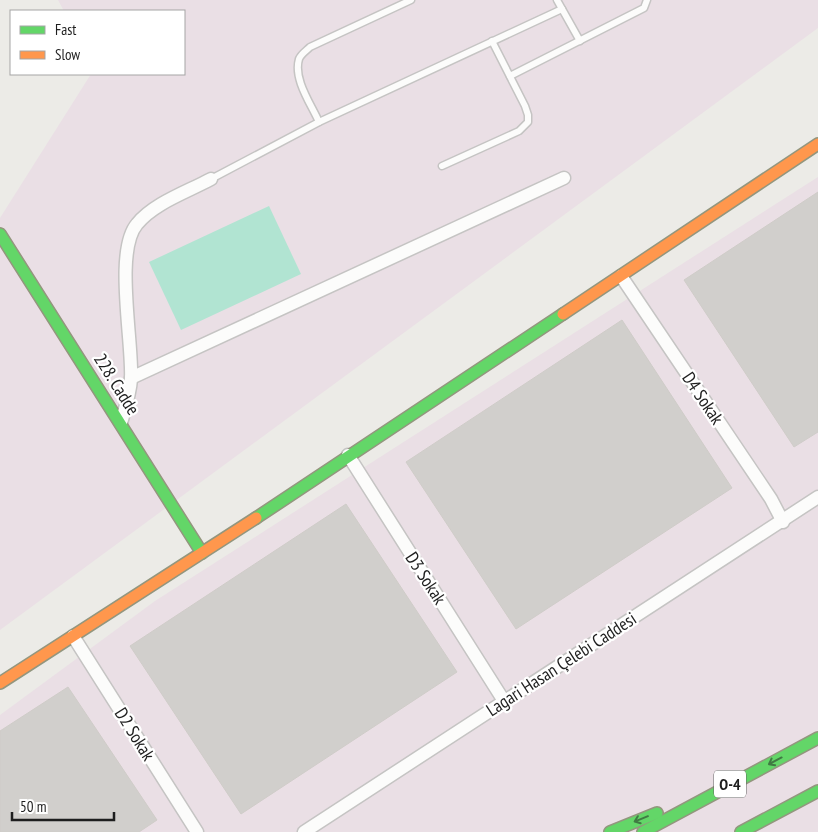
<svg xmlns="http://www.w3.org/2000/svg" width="818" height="832" font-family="'PT Sans Narrow',sans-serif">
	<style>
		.industrial { fill: #eadfe5 }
		.pitch { fill: #b1e4d2 }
		.building { fill: #d1cfcc; stroke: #cfccc8 }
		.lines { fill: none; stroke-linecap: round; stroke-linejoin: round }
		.lane-casing { stroke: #c5c4c3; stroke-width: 9 }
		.street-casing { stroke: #c5c4c3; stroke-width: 15 }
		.fast-casing { stroke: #93967e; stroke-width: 14 }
		.slow-casing { stroke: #93967e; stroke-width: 14 }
		.lane { stroke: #fcfcfb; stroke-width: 6 }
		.street { stroke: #fcfcfb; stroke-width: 12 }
		.fast { stroke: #63d668; stroke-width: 11 }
		.slow { stroke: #ff974d; stroke-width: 11 }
		.oneway { stroke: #407a43 }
		.labels { text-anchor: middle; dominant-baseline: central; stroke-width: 4.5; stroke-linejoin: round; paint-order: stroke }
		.shield { fill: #fff; stroke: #626262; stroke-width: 1 }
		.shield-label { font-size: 16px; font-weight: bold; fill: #1e1e1e }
		.street-label { font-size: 18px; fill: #1e1e1e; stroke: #fff }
	</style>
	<rect width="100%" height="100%" fill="#ecebe7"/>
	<g class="industrial">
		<path d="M 58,0 L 818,0 L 818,28 L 0,630 L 0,218 L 91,74 L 184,74 L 184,11 L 64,11 Z"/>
		<path d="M 818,177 L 818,832 L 0,832 L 0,715 L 155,601 Z"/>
	</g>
	<path class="pitch" d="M 269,206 L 301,274 L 181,330 L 149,262 Z"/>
	<g class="building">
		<path d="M 818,192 L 818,432 L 794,447 L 684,280 Z"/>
		<path d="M 622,320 L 732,488 L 516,629 L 406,462 Z"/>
		<path d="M 346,504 L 457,672 L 241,814 L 130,646 Z"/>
		<path d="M 68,687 L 157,820 L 139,832 L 0,832 L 0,731 Z"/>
	</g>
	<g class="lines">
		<defs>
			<g id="lane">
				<path d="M 557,0 L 580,41"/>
				<path d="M 510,76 L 644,8 L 647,0"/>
				<path d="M 319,122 C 311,104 293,79 299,59 C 301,54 306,51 310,47 L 411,0"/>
				<path d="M 442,166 L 519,131 L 528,122 L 528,115 L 525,106 L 492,41"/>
				<path d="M 211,179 L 319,122 L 562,9"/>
			</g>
			<g id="street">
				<path d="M 621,276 L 771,499 L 783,522"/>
				<path d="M 131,378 L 564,178"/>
				<path d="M 121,423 C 125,409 130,394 131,379 C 133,342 114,251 137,224 C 154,203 187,192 211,179"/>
				<path d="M 348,455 L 504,701"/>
				<path d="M 73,636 L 197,832"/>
				<path d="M 304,832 L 818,497"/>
			</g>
			<g id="fast">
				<path d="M 0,234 L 202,553"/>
				<path d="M 256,518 L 563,314"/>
				<path d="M 610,832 L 657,813"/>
				<path d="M 643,832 L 818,738"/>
				<path d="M 741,832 L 818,791"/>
			</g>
			<g id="slow">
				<path d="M 563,314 L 818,144"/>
				<path d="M 0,683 L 256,518"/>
			</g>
		</defs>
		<use href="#lane" class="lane-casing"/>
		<use href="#street" class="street-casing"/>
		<use href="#fast" class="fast-casing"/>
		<use href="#slow" class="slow-casing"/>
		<use href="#lane" class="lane"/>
		<use href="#street" class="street"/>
		<use href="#fast" class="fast"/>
		<use href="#slow" class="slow"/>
	</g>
	<defs><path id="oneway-shaft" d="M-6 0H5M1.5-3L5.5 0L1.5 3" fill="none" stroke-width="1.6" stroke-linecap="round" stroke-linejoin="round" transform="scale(1.25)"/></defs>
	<g class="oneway">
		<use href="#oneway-shaft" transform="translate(775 761) rotate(152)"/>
		<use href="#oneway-shaft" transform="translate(641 819) rotate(158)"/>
	</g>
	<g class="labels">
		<rect class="shield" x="714" y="770.5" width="32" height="27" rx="4"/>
		<g class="shield-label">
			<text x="730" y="784">O-4</text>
		</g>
		<g class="street-label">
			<text transform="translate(117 384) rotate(58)">228. Cadde</text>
			<text transform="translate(703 398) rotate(56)">D4 Sokak</text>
			<text transform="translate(426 578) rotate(57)">D3 Sokak</text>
			<text transform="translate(561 664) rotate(-33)">Lagari Hasan Çelebi Caddesi</text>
			<text transform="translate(135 734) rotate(58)">D2 Sokak</text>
		</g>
	</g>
	<rect x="10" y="10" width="175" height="65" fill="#ffffff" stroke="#a5a5a5"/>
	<rect x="20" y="26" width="25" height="8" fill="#63d668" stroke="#a5a5a5"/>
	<text x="55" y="35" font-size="15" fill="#1e1e1e">Fast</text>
	<rect x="20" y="51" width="25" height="8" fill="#ff974d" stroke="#a5a5a5"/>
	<text x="55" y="60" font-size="15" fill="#1e1e1e">Slow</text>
	<path d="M12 812v8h102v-8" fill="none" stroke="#1e1e1e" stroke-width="2.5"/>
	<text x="20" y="812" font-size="15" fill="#1e1e1e" stroke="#ffffff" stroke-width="4" paint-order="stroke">50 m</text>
</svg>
